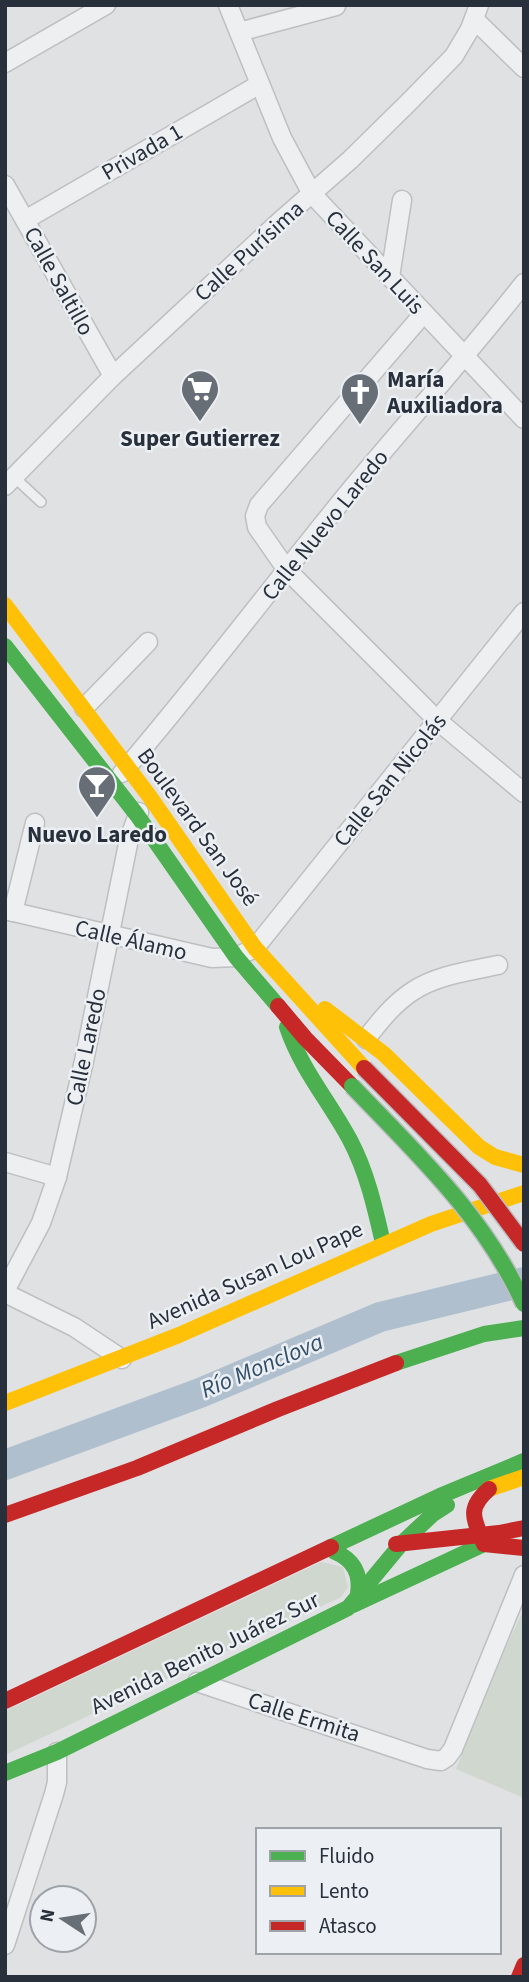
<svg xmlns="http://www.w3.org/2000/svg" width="529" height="1982" font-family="'Source Sans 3',sans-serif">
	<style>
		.green { fill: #d0d7cf }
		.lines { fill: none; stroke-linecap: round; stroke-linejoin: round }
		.river { stroke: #afbfcd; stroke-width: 30 }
		.lane-casing { stroke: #bdbfc1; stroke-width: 12 }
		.street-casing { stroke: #bdbfc1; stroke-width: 21 }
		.lane { stroke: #eeeff0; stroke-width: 9 }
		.street { stroke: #eeeff0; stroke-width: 18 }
		.fast { stroke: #4caf50; stroke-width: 16 }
		.slow { stroke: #ffc107; stroke-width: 16 }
		.jam { stroke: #c62828; stroke-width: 16 }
		.fast-bridge-casing { stroke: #bbbec1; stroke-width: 19; stroke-linecap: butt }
		.jam-bridge-casing { stroke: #bbbec1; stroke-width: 19; stroke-linecap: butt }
		.fast-bridge { stroke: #4caf50; stroke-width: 16 }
		.jam-bridge { stroke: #c62828; stroke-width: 16 }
		.labels { text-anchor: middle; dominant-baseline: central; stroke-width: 5; stroke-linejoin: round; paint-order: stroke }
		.street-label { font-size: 23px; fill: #28303b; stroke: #eceff3 }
		.poi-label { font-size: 23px; font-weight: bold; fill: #28303b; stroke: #eceff3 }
		.water-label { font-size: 24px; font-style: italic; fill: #35506b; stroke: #eceff3 }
	</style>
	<rect width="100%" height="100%" fill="#dfe1e3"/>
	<g class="green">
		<path d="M 321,1562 L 343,1567 L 348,1587 L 341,1597 L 5,1755 L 5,1711 Z"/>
		<path d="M 524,1609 L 524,1798 L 456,1769 L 504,1651 Z"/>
	</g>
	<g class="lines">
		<path class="river" d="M 5,1465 L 200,1393 L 380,1317 L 524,1282"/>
		<defs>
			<path id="lane" d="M 14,477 L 41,502"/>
			<g id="street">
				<path d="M 228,5 L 282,138 L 312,194 L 524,419"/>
				<path d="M 474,19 L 524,68"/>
				<path d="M 239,32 L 336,6"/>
				<path d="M 5,63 L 106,5"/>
				<path d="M 5,185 L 113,376"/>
				<path d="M 25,220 L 260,84"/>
				<path d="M 390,277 L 402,200"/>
				<path d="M 424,313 L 259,505 L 255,516 L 257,527 L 287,570 L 438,721 L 524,793"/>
				<path d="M 5,486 L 113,376 L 279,222 L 350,160 L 408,103 L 454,56 L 470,29 L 479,5"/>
				<path d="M 84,708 L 148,642"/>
				<path d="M 122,773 C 202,680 275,582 353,487 C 410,419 469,353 524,283"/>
				<path d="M 5,910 L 212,958 L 236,957 L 255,948 L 524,612"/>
				<path d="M 13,912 L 35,823"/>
				<path d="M 366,1039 C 379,1022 394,1003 413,991 C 437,975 470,971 498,965"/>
				<path d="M 5,1162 L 57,1177"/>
				<path d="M 5,1291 L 41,1223 L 57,1177 L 84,1061 L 129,839 L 139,812"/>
				<path d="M 5,1293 L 74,1327 L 122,1359"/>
				<path d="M 197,1682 L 427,1759 L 441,1761 L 447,1757 L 453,1749 L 524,1575"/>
				<path d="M 5,1945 L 54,1794 L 57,1782 L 57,1752"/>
			</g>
		</defs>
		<use href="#lane" class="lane-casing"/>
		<use href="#street" class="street-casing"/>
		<use href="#lane" class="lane"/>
		<use href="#street" class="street"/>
		<g class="fast">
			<path d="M 5,646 L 137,815 L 236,957 L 278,1006"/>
			<path d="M 287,1027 C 301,1069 329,1101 350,1140 C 367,1172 375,1208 383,1243"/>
			<path d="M 396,1363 L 484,1334 L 524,1328"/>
			<path d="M 331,1547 L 440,1496 L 524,1461"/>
			<path d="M 335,1552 C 354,1560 361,1574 358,1594"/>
			<path d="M 353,1605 L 484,1544"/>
			<path d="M 5,1773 L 57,1752 L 348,1608 L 402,1543 L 433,1514 L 447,1505"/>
		</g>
		<g class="slow">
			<path d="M 5,605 L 150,797 L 255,948 L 364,1068"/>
			<path d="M 325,1009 L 384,1054 L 479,1147 L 495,1157 L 524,1165"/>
			<path d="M 5,1403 L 179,1335 L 431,1224 L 524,1193"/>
			<path d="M 489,1489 L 524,1477"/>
		</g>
		<g class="jam">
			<path d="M 278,1006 L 305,1038 L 352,1086"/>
			<path d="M 489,1489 C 466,1509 474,1519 484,1544 L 524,1548"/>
			<path d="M 5,1515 L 137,1468 L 278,1409 L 396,1363"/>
			<path d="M 396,1544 L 499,1533 L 524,1528"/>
			<path d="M 5,1701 L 331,1547"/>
			<path d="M 519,1977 L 524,1965"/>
		</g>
		<defs>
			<path id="fast-bridge" d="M 352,1086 C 418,1155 484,1216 524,1304"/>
			<path id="jam-bridge" d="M 364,1068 L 480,1185 L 524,1244"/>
		</defs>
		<use href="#fast-bridge" class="fast-bridge-casing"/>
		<use href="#jam-bridge" class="jam-bridge-casing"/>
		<use href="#fast-bridge" class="fast-bridge"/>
		<use href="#jam-bridge" class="jam-bridge"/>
	</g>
	<defs>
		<symbol id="supermarket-pin" viewBox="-11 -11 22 30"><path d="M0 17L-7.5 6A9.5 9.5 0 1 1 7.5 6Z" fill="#686e76" stroke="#eceff3"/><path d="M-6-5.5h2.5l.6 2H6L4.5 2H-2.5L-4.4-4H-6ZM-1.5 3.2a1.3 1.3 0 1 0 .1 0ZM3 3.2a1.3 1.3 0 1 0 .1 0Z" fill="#fff"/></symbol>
		<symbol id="church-pin" viewBox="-11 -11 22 30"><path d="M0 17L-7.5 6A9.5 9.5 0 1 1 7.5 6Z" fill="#686e76" stroke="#eceff3"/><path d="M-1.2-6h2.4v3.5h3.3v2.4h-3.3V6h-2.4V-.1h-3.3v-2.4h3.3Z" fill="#fff"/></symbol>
		<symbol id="bar-pin" viewBox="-11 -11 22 30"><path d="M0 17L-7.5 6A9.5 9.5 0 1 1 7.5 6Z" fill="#686e76" stroke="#eceff3"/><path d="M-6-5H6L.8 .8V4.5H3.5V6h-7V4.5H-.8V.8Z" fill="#fff"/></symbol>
	</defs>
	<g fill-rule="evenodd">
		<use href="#supermarket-pin" x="178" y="367" width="44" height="60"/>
		<use href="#church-pin" x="338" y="370" width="44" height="60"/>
		<use href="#bar-pin" x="75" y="763" width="44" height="60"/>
	</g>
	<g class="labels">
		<g class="street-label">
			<text transform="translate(142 152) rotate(-30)">Privada 1</text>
			<text transform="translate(249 251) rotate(-42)">Calle Purísima</text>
			<text transform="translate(375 262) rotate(47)">Calle San Luis</text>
			<text transform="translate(59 281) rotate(61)">Calle Saltillo</text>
			<text transform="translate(325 525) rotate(-51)">Calle Nuevo Laredo</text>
			<text transform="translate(390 780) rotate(-51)">Calle San Nicolás</text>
			<text transform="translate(198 827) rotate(54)">Boulevard San José</text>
			<text transform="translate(131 940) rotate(13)">Calle Álamo</text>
			<text transform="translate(86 1047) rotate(-78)">Calle Laredo</text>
			<text transform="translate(255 1275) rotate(-24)">Avenida Susan Lou Pape</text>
			<text transform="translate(205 1653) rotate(-26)">Avenida Benito Juárez Sur</text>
			<text transform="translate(304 1717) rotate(18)">Calle Ermita</text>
		</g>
		<g class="poi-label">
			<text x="387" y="379" text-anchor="start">María<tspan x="387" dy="26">Auxiliadora</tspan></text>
			<text x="200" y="438">Super Gutierrez</text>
			<text x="97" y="834">Nuevo Laredo</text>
		</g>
		<g class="water-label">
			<text transform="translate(262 1366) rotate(-23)">Río Monclova</text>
		</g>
	</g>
	<rect width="529" height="1982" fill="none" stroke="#28303b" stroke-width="14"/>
	<rect x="256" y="1828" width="245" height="126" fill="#eceff3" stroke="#9ea3a9" stroke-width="2"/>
	<rect x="270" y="1851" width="35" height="10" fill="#4caf50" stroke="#9ea3a9" stroke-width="2"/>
	<text x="319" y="1863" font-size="21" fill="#28303b">Fluido</text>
	<rect x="270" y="1886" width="35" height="10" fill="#ffc107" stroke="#9ea3a9" stroke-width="2"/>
	<text x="319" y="1898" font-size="21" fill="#28303b">Lento</text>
	<rect x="270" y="1921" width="35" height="10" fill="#c62828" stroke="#9ea3a9" stroke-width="2"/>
	<text x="319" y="1933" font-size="21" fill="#28303b">Atasco</text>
	<g transform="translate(63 1919) rotate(282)"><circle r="33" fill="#eceff3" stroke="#9ea3a9" stroke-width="2"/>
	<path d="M0-5L12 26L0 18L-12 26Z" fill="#686e76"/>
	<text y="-10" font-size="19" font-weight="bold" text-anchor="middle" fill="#28303b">N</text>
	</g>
</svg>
